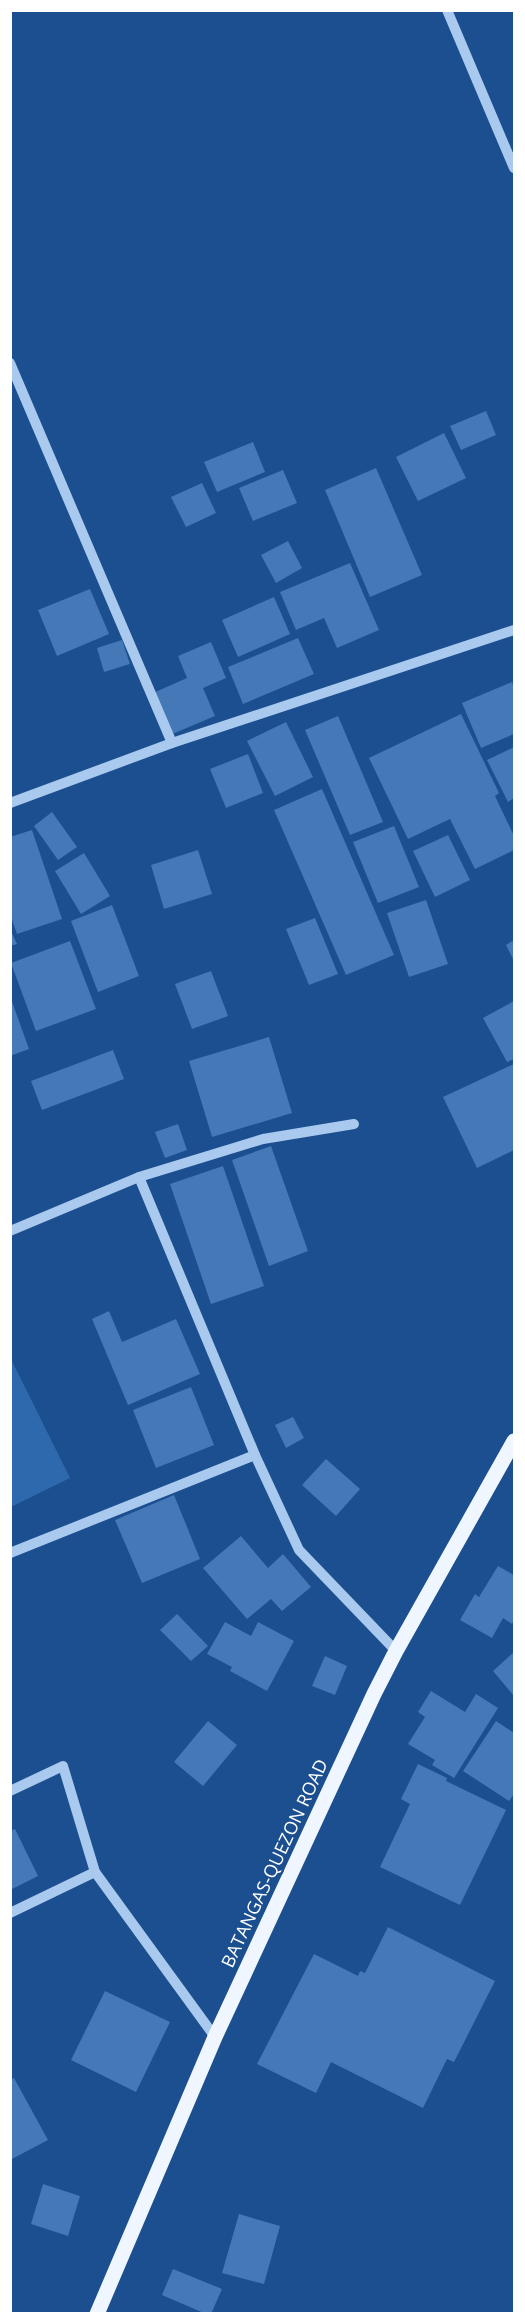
<svg xmlns="http://www.w3.org/2000/svg" width="525" height="2324" font-family="'Open Sans',sans-serif">
	<style>
		.green { fill: #2e69ad }
		.building { fill: #4478b7 }
		.lines { fill: none; stroke-linecap: round; stroke-linejoin: round }
		.minor { stroke: #a9c9ee; stroke-width: 10 }
		.major { stroke: #f0f6ff; stroke-width: 15 }
		.labels { text-anchor: middle; dominant-baseline: central; stroke-width: 4.5; stroke-linejoin: round; paint-order: stroke }
		.street-label { font-size: 18px; fill: #fff; stroke: #1b4f8f }
	</style>
	<rect width="100%" height="100%" fill="#1b4f8f"/>
	<path class="green" d="M 10,1357 L 70,1478 L 11,1507 L 10,1507 Z"/>
	<g class="building">
		<path d="M 486,411 L 496,435 L 461,450 L 450,426 Z"/>
		<path d="M 444,433 L 466,478 L 418,501 L 396,457 Z"/>
		<path d="M 253,442 L 265,472 L 217,492 L 204,462 Z"/>
		<path d="M 376,468 L 422,575 L 370,597 L 325,490 Z"/>
		<path d="M 283,470 L 297,503 L 253,521 L 239,488 Z"/>
		<path d="M 202,483 L 216,513 L 186,527 L 171,497 Z"/>
		<path d="M 288,541 L 302,568 L 276,583 L 261,555 Z"/>
		<path d="M 350,563 L 379,630 L 337,648 L 324,618 L 296,630 L 280,592 Z"/>
		<path d="M 90,589 L 109,634 L 57,656 L 38,610 Z"/>
		<path d="M 274,597 L 290,634 L 238,657 L 222,620 Z"/>
		<path d="M 298,638 L 314,674 L 243,704 L 228,667 Z"/>
		<path d="M 122,640 L 130,664 L 104,672 L 97,648 Z"/>
		<path d="M 211,642 L 226,678 L 203,688 L 215,716 L 170,735 L 153,693 L 187,678 L 178,656 Z"/>
		<path d="M 512,682 L 514,688 L 514,734 L 481,748 L 462,703 Z"/>
		<path d="M 461,714 L 499,793 L 495,796 L 514,836 L 514,850 L 475,869 L 450,819 L 408,839 L 369,758 Z"/>
		<path d="M 338,716 L 383,822 L 350,835 L 305,730 Z"/>
		<path d="M 286,722 L 313,777 L 275,796 L 247,741 Z"/>
		<path d="M 514,747 L 514,798 L 508,802 L 487,760 Z"/>
		<path d="M 248,754 L 263,793 L 226,808 L 210,769 Z"/>
		<path d="M 322,789 L 394,955 L 346,975 L 274,810 Z"/>
		<path d="M 52,812 L 77,847 L 58,860 L 34,826 Z"/>
		<path d="M 394,826 L 419,887 L 378,903 L 353,842 Z"/>
		<path d="M 32,830 L 62,919 L 17,934 L 10,914 L 10,837 Z"/>
		<path d="M 448,835 L 470,880 L 435,897 L 413,851 Z"/>
		<path d="M 198,850 L 212,894 L 164,909 L 151,865 Z"/>
		<path d="M 84,853 L 110,896 L 81,914 L 55,871 Z"/>
		<path d="M 426,900 L 448,964 L 409,977 L 387,913 Z"/>
		<path d="M 112,905 L 139,976 L 98,992 L 71,921 Z"/>
		<path d="M 315,918 L 338,974 L 309,985 L 286,929 Z"/>
		<path d="M 10,929 L 17,944 L 10,946 Z"/>
		<path d="M 514,940 L 514,961 L 506,945 Z"/>
		<path d="M 70,941 L 96,1009 L 36,1031 L 11,963 Z"/>
		<path d="M 211,971 L 228,1016 L 192,1029 L 175,984 Z"/>
		<path d="M 10,996 L 29,1049 L 10,1056 Z"/>
		<path d="M 514,1001 L 514,1059 L 507,1062 L 483,1018 Z"/>
		<path d="M 269,1037 L 292,1113 L 212,1137 L 189,1061 Z"/>
		<path d="M 113,1050 L 124,1079 L 42,1110 L 31,1081 Z"/>
		<path d="M 514,1064 L 514,1150 L 477,1168 L 443,1097 Z"/>
		<path d="M 178,1124 L 187,1150 L 165,1158 L 155,1132 Z"/>
		<path d="M 271,1146 L 308,1251 L 269,1266 L 232,1160 Z"/>
		<path d="M 223,1166 L 264,1286 L 211,1304 L 170,1184 Z"/>
		<path d="M 109,1311 L 122,1342 L 176,1319 L 200,1374 L 128,1405 L 92,1319 Z"/>
		<path d="M 191,1387 L 214,1445 L 156,1468 L 133,1410 Z"/>
		<path d="M 293,1417 L 304,1438 L 286,1448 L 275,1425 Z"/>
		<path d="M 326,1459 L 360,1489 L 336,1516 L 302,1485 Z"/>
		<path d="M 174,1495 L 200,1559 L 142,1583 L 115,1520 Z"/>
		<path d="M 241,1536 L 268,1568 L 283,1554 L 311,1587 L 282,1611 L 271,1599 L 247,1619 L 203,1568 Z"/>
		<path d="M 498,1566 L 514,1575 L 514,1620 L 512,1624 L 503,1618 L 492,1638 L 460,1620 L 475,1594 L 479,1597 Z"/>
		<path d="M 177,1614 L 208,1646 L 191,1661 L 160,1630 Z"/>
		<path d="M 225,1622 L 251,1636 L 258,1622 L 294,1641 L 267,1691 L 230,1671 L 232,1667 L 207,1654 Z"/>
		<path d="M 514,1652 L 514,1696 L 493,1671 Z"/>
		<path d="M 325,1656 L 347,1666 L 335,1695 L 312,1686 Z"/>
		<path d="M 431,1691 L 465,1712 L 476,1694 L 498,1708 L 454,1778 L 432,1765 L 435,1760 L 408,1744 L 425,1717 L 418,1712 Z"/>
		<path d="M 208,1721 L 237,1745 L 203,1786 L 174,1762 Z"/>
		<path d="M 496,1721 L 514,1733 L 514,1794 L 509,1801 L 463,1771 Z"/>
		<path d="M 418,1764 L 447,1778 L 446,1781 L 506,1810 L 460,1905 L 380,1867 L 410,1804 L 401,1799 Z"/>
		<path d="M 15,1829 L 38,1876 L 10,1890 L 10,1831 Z"/>
		<path d="M 388,1927 L 495,1981 L 454,2062 L 447,2059 L 423,2108 L 331,2062 L 316,2093 L 257,2064 L 314,1954 L 358,1976 L 360,1971 L 365,1973 Z"/>
		<path d="M 105,1991 L 170,2022 L 136,2092 L 71,2060 Z"/>
		<path d="M 14,2078 L 48,2140 L 10,2160 L 10,2080 Z"/>
		<path d="M 43,2184 L 80,2196 L 68,2236 L 31,2224 Z"/>
		<path d="M 239,2214 L 280,2226 L 264,2284 L 222,2273 Z"/>
		<path d="M 173,2269 L 222,2289 L 211,2314 L 206,2314 L 162,2295 Z"/>
	</g>
	<g class="lines">
		<g class="minor">
			<path d="M 447,10 L 514,168"/>
			<path d="M 10,363 L 172,743"/>
			<path d="M 10,803 L 172,743 L 514,630"/>
			<path d="M 139,1177 L 255,1455 L 299,1550 L 396,1651"/>
			<path d="M 10,1231 L 139,1177 L 263,1139 L 354,1124"/>
			<path d="M 10,1553 L 255,1455"/>
			<path d="M 10,1791 L 63,1766 L 95,1872 L 215,2037"/>
			<path d="M 10,1913 L 95,1872"/>
		</g>
		<path class="major" d="M 97,2314 L 215,2037 L 374,1694 L 396,1651 L 514,1441"/>
	</g>
	<g class="labels">
		<g class="street-label">
			<text transform="translate(274 1863) rotate(-65)">BATANGAS-QUEZON ROAD</text>
		</g>
	</g>
	<rect width="525" height="2324" fill="none" stroke="#ffffff" stroke-width="24"/>
</svg>
